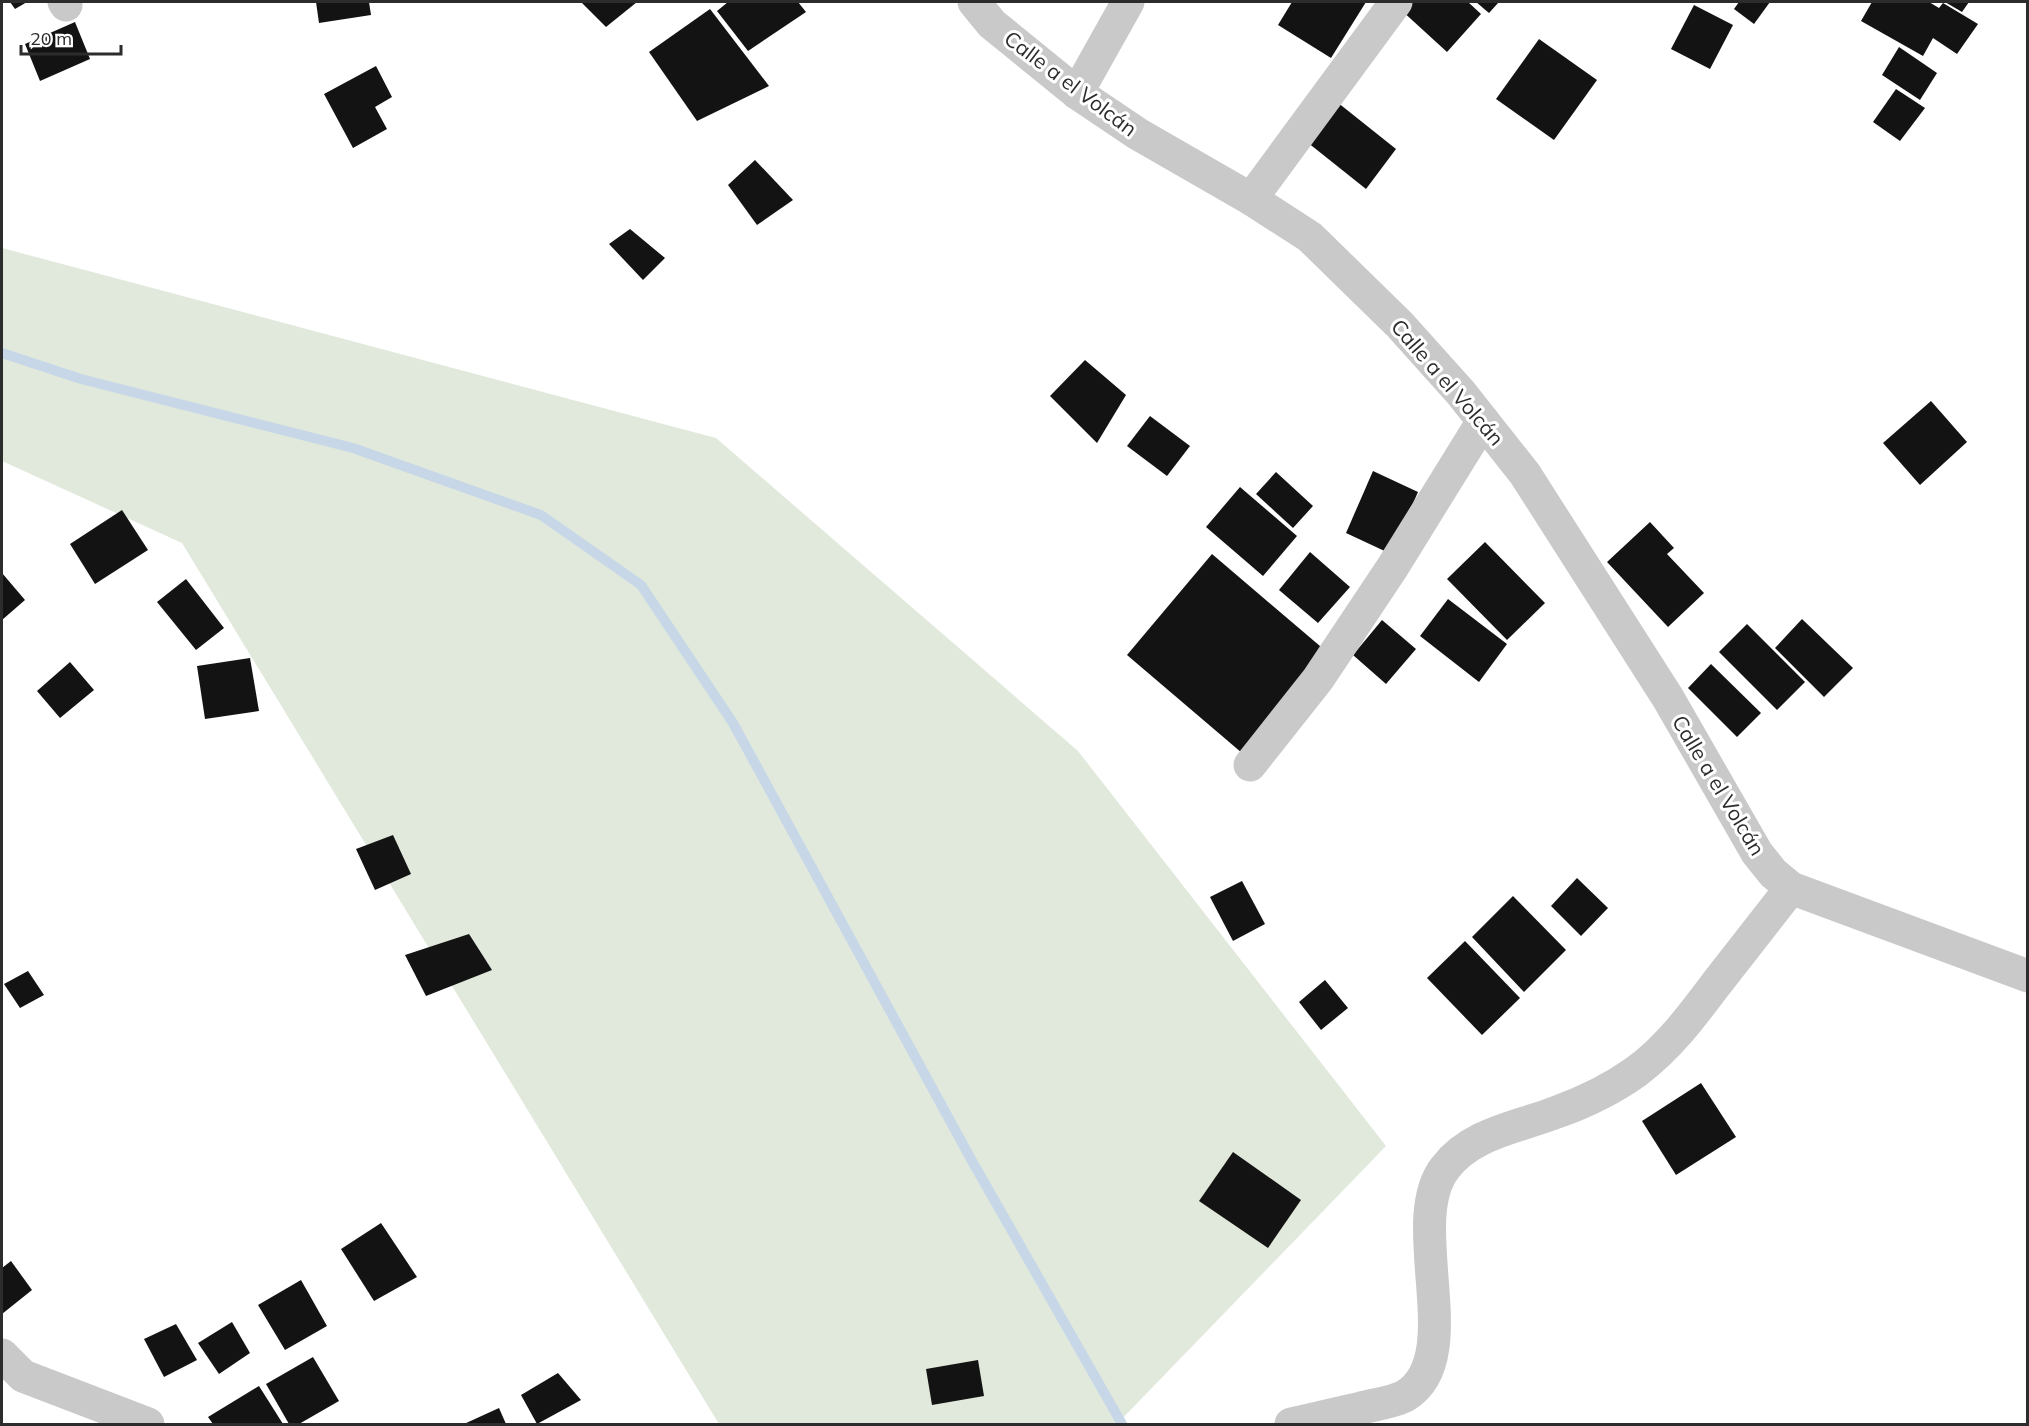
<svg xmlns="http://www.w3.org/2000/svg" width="2029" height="1426" font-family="Mulish,sans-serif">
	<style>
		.green { fill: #e0e9db }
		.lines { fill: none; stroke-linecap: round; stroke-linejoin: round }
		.stream { stroke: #c8d7e8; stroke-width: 10 }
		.building { fill: #131313 }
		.minor { stroke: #c9c9c9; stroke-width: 33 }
		.labels { text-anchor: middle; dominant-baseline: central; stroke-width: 6; stroke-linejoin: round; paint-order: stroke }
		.street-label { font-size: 21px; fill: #2c2c2c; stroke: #fff }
	</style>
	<rect width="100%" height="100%" fill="#fff"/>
	<path class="green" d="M 2,248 L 716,438 L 1078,751 L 1386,1146 L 1117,1424 L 719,1424 L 182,543 L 2,461 Z"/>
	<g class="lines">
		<path class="stream" d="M 2,353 L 81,379 L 353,448 L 541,515 L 641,585 L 733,723 L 972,1161 L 1122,1424"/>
	</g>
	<g class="building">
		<path d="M 10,2 L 27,2 L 15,9 Z"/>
		<path d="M 316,2 L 369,2 L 371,15 L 319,23 Z"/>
		<path d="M 581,2 L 637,2 L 606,27 Z"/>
		<path d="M 728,2 L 798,2 L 806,12 L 748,51 L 717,11 Z"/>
		<path d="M 1292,2 L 1366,2 L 1331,58 L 1278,25 Z"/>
		<path d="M 1406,2 L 1468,2 L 1481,14 L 1447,52 L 1400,9 Z"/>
		<path d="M 1476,2 L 1499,2 L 1489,13 Z"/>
		<path d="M 1739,2 L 1770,2 L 1754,24 L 1734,9 Z"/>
		<path d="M 1872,2 L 1929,2 L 1939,8 L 1943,3 L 1978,24 L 1957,54 L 1933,38 L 1923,56 L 1861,21 Z"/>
		<path d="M 1945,2 L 1969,2 L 1962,12 Z"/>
		<path d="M 1694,5 L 1733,25 L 1710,69 L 1671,49 Z"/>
		<path d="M 710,9 L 769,86 L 697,121 L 649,52 Z"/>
		<path d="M 75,22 L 90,59 L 40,81 L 25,44 Z"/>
		<path d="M 1539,39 L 1597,80 L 1554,140 L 1496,99 Z"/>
		<path d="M 1899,47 L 1937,73 L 1920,100 L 1882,75 Z"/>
		<path d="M 376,66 L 392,97 L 375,107 L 387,129 L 353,148 L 324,94 Z"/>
		<path d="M 1896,89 L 1925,108 L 1900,141 L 1873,122 Z"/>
		<path d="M 1337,102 L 1396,149 L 1366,189 L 1307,142 Z"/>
		<path d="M 755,160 L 793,200 L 757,225 L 728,185 Z"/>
		<path d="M 630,229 L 665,258 L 643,280 L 609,244 Z"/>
		<path d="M 1085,360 L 1126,395 L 1097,443 L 1050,396 Z"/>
		<path d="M 1931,401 L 1967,442 L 1920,485 L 1883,443 Z"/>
		<path d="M 1150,416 L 1190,446 L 1167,476 L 1127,446 Z"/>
		<path d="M 1373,471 L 1418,492 L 1391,554 L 1346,533 Z"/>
		<path d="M 1276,472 L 1313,506 L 1293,528 L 1256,494 Z"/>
		<path d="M 1240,487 L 1297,536 L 1263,576 L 1206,527 Z"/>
		<path d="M 122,510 L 148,550 L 95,584 L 70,544 Z"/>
		<path d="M 1650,522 L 1674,548 L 1667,554 L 1704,593 L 1668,627 L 1607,562 Z"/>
		<path d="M 1485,542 L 1545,603 L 1507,640 L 1447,579 Z"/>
		<path d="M 1310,552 L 1350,587 L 1318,623 L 1279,590 Z"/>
		<path d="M 1212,554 L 1327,652 L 1242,753 L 1127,655 Z"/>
		<path d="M 2,573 L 25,600 L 2,620 Z"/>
		<path d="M 186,579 L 224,628 L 196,650 L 157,602 Z"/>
		<path d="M 1448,599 L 1507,644 L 1479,682 L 1420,636 Z"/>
		<path d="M 1802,619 L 1853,668 L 1824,697 L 1775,648 Z"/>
		<path d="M 1382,620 L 1416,649 L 1386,684 L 1353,655 Z"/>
		<path d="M 1747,624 L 1805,682 L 1777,710 L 1719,652 Z"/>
		<path d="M 250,658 L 259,711 L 205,719 L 197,666 Z"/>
		<path d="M 70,662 L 94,690 L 60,718 L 37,691 Z"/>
		<path d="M 1711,664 L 1761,713 L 1737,737 L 1688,688 Z"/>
		<path d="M 393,835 L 411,874 L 375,890 L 356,849 Z"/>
		<path d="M 1577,878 L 1608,908 L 1581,936 L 1551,906 Z"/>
		<path d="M 1242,881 L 1265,924 L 1233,941 L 1210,897 Z"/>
		<path d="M 1513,896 L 1566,950 L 1524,992 L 1472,937 Z"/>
		<path d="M 469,934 L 492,970 L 426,996 L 405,955 Z"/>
		<path d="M 1465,941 L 1520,998 L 1482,1035 L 1427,978 Z"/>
		<path d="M 28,971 L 44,995 L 20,1008 L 4,984 Z"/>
		<path d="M 1325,980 L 1348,1008 L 1321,1030 L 1299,1002 Z"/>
		<path d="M 1701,1083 L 1736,1137 L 1676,1175 L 1642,1121 Z"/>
		<path d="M 1233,1152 L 1301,1200 L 1268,1248 L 1199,1201 Z"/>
		<path d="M 381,1223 L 417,1277 L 374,1301 L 341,1249 Z"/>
		<path d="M 11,1261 L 32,1290 L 2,1314 L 2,1268 Z"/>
		<path d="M 301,1280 L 327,1326 L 285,1350 L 258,1305 Z"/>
		<path d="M 232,1322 L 250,1353 L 219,1374 L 198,1343 Z"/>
		<path d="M 176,1324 L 197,1360 L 164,1377 L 144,1339 Z"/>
		<path d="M 313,1357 L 339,1401 L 299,1424 L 289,1424 L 266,1384 Z"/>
		<path d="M 978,1360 L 984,1396 L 932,1405 L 926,1369 Z"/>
		<path d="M 558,1373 L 581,1400 L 537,1424 L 521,1395 Z"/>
		<path d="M 259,1386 L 283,1424 L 213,1424 L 208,1417 Z"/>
		<path d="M 499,1408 L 506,1424 L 464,1424 Z"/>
	</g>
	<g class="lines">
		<g class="minor">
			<path d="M 64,2 L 66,5"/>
			<path d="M 974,2 L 992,24 L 1077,93 L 1138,134 L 1251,199 L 1310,237 L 1400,325 L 1461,393 L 1525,474 L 1668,698 L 1757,853 L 1773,873 L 1791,888 L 2028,976"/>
			<path d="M 1077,93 L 1128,2"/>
			<path d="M 1251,199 L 1396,2"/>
			<path d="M 1250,765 L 1318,679 L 1392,568 L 1483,421"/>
			<path d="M 2,1355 L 23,1376 L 148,1424"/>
			<path d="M 1291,1424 C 1314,1419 1338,1413 1361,1408 C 1376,1404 1391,1403 1405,1396 C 1469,1358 1402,1223 1445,1168 C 1471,1133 1519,1127 1557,1112 C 1585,1102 1612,1089 1637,1071 C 1669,1047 1692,1016 1716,984 C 1741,952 1766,920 1791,888"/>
		</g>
	</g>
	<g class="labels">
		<g class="street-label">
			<text transform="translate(1071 83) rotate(37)">Calle a el Volcán</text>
			<text transform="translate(1448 382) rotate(49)">Calle a el Volcán</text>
			<text transform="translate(1719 785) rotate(59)">Calle a el Volcán</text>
		</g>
	</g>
	<rect width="2029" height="1426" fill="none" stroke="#2c2c2c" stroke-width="6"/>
	<path d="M21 45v9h100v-9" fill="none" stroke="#2c2c2c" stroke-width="3"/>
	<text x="30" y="45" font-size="18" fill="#2c2c2c" stroke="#ffffff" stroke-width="4.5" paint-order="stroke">20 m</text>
</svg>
